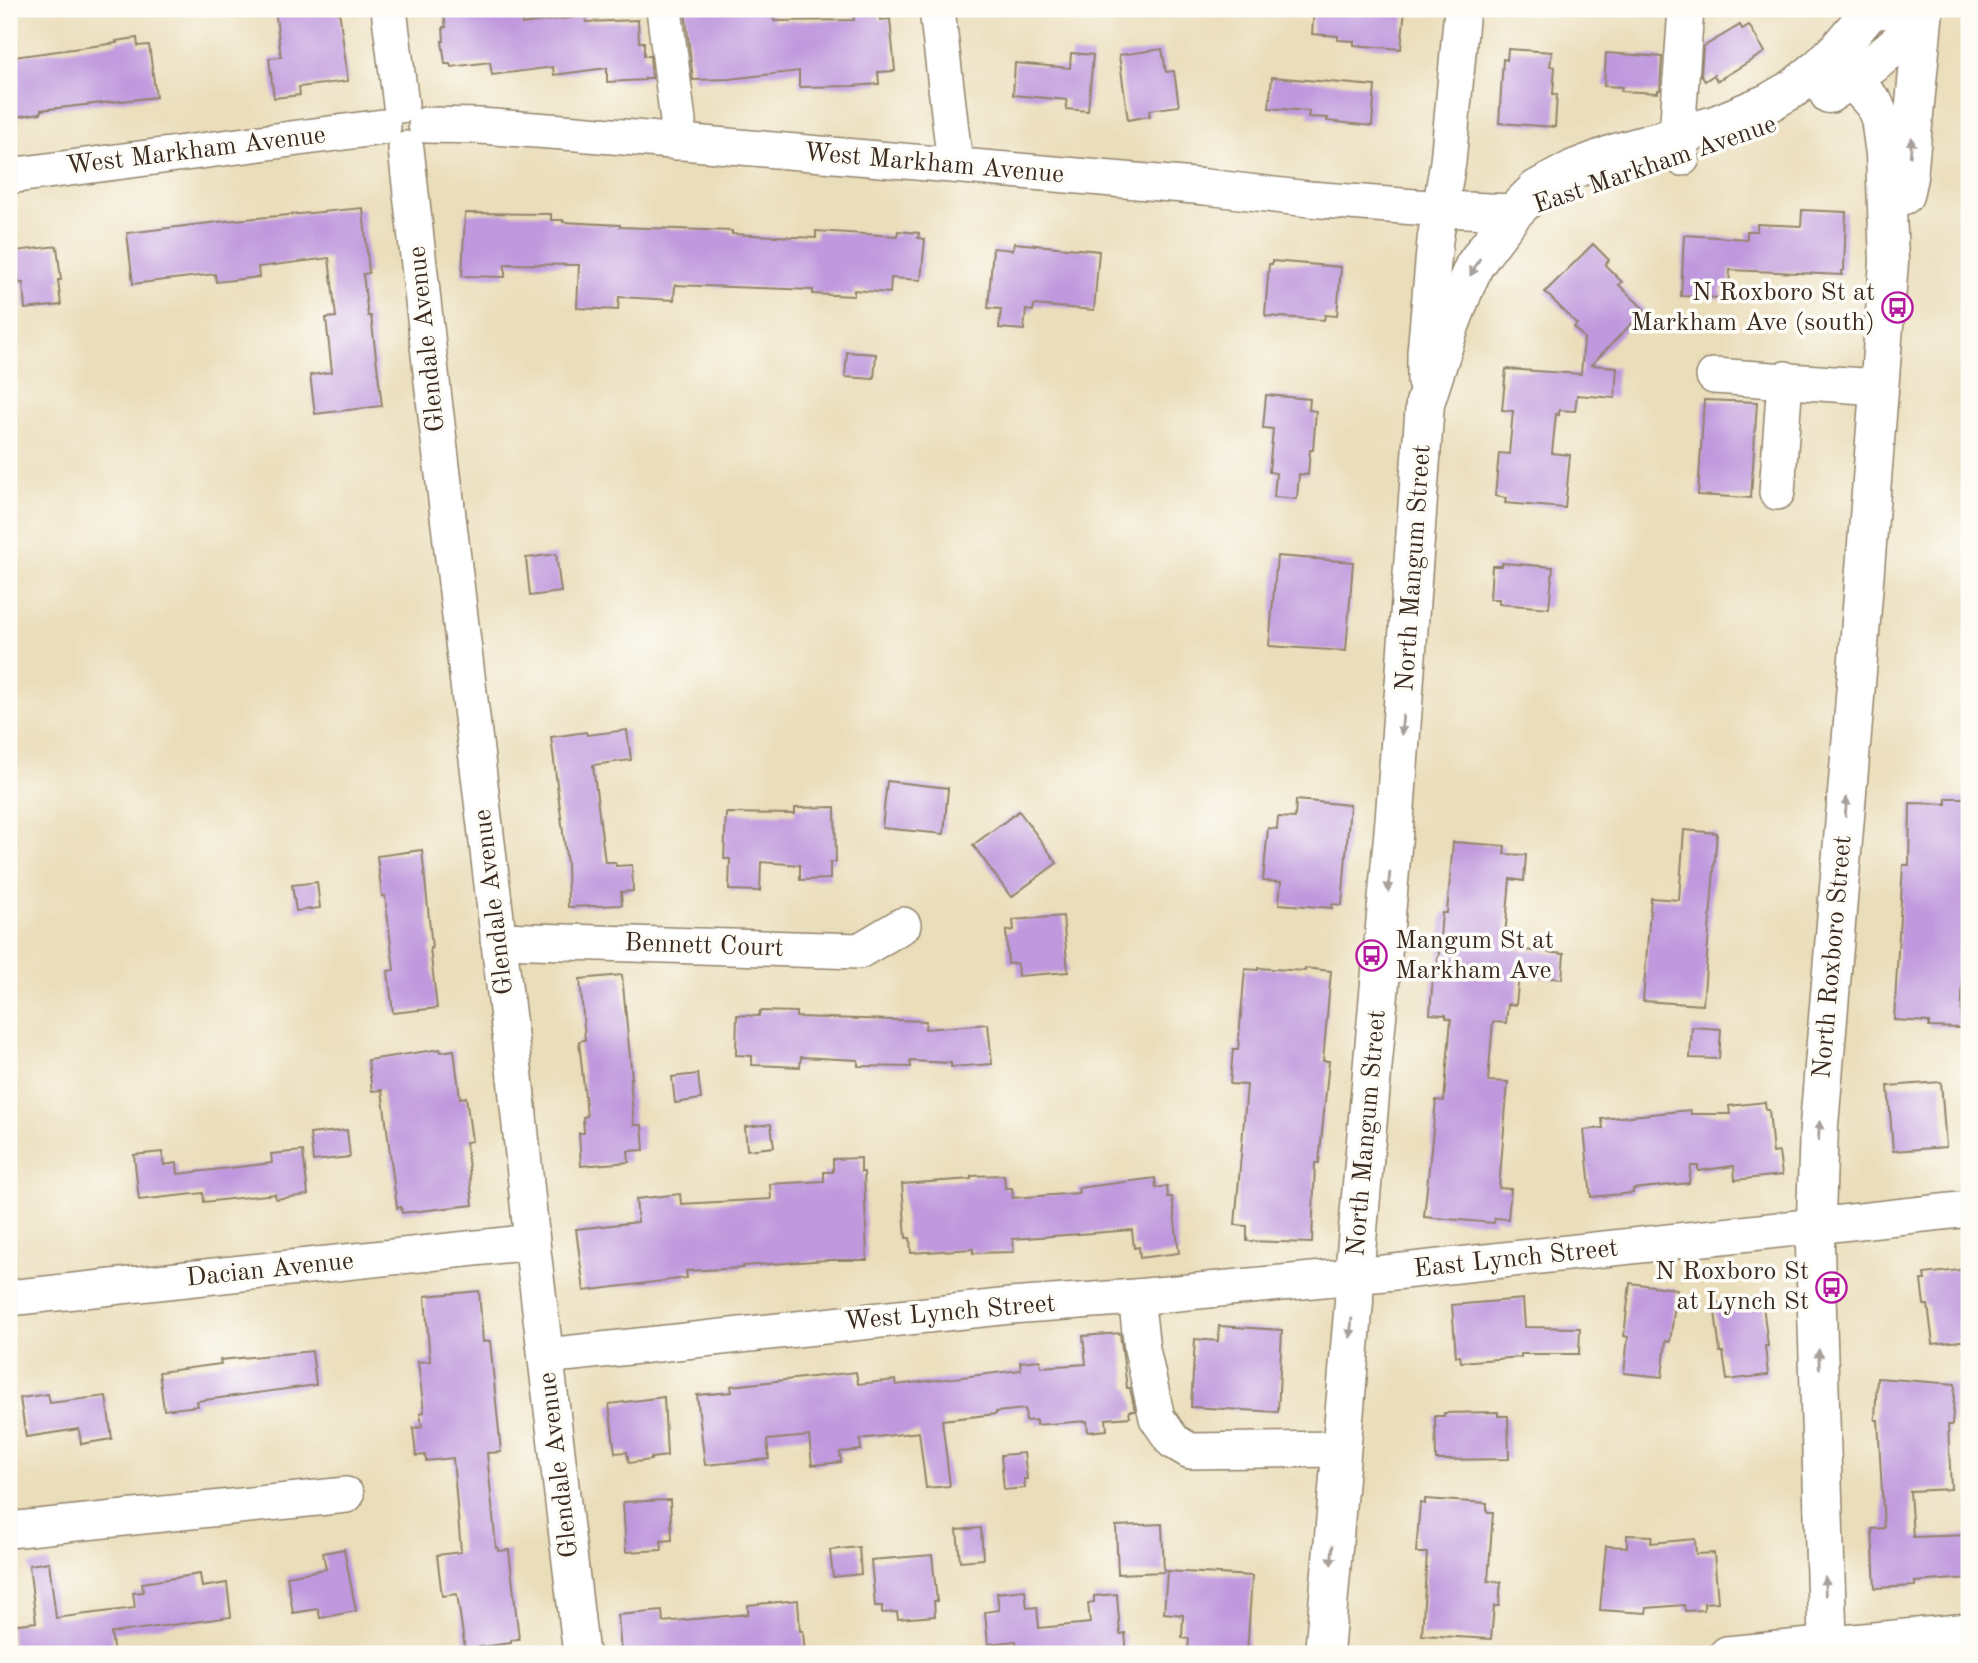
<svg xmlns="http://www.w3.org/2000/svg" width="1978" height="1663" font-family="'Old Standard TT',serif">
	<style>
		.building { fill: #bf98dd }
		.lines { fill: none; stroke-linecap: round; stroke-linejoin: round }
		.minor-casing { stroke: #92846c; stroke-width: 38 }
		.major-casing { stroke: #92846c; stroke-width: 41 }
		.minor { stroke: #fff; stroke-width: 35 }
		.major { stroke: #fff; stroke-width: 38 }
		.oneway { fill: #a79f9a }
		.labels { text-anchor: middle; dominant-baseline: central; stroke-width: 7; stroke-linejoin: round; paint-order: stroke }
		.street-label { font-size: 26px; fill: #3b2a1e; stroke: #fdfcf7 }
		.poi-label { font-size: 26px; fill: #3b2a1e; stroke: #fdfcf7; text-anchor: end }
	</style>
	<rect width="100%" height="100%" fill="#fdfcf7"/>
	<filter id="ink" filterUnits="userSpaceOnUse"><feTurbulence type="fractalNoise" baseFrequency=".0143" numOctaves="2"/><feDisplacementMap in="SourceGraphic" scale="14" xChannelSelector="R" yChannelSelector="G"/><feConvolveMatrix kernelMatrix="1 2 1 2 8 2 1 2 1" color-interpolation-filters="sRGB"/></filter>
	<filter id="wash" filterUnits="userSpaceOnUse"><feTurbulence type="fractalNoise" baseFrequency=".00686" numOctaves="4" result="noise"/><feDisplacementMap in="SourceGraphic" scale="28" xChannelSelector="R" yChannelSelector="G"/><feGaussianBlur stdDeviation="1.57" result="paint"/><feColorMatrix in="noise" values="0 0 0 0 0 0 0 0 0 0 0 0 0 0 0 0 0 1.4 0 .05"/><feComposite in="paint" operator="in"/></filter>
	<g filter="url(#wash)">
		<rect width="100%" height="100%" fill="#eaddb9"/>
		<g id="blocks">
			<g class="building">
				<path d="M 275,9 L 339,9 L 348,81 L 299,87 L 300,95 L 274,98 L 269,58 L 281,57 Z"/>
				<path d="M 483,9 L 520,9 L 522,24 L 585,16 L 586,22 L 638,20 L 639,42 L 644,42 L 644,56 L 650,56 L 652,78 L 645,78 L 645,80 L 607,82 L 607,68 L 554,75 L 553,67 L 492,75 L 490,62 L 451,67 L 450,64 L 445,64 L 442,41 L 444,41 L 443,27 L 446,27 L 444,16 L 483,11 Z"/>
				<path d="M 714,9 L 772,9 L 774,21 L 854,20 L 853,9 L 879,9 L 880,20 L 890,19 L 895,71 L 878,72 L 879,84 L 853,86 L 799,87 L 799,71 L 729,79 L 693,80 L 685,10 Z"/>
				<path d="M 1314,9 L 1405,9 L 1401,49 L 1354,45 L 1354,41 L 1338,40 L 1338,36 L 1312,34 Z"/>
				<path d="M 1740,25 L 1742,29 L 1749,25 L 1765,52 L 1717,81 L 1714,75 L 1705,81 L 1701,75 L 1703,47 Z"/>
				<path d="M 137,38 L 138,46 L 149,45 L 156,97 L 41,110 L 41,113 L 15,117 L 13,107 L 9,107 L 9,67 L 15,67 L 13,57 L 117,43 L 116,41 Z"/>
				<path d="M 1162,49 L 1166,72 L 1174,71 L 1179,106 L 1149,110 L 1150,116 L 1128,120 L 1119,55 Z"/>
				<path d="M 1508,49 L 1552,52 L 1550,66 L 1555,67 L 1553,94 L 1557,94 L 1555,127 L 1499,123 L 1503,59 L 1507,60 Z"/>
				<path d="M 1071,53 L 1093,55 L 1088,111 L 1066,109 L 1067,100 L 1013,95 L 1015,63 L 1070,68 Z"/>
				<path d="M 1606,53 L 1662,57 L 1660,90 L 1658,90 L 1658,93 L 1621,91 L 1622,87 L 1604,86 Z"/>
				<path d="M 1272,77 L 1375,86 L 1372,126 L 1327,121 L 1328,118 L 1308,117 L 1309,111 L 1269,108 Z"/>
				<path d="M 363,208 L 369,273 L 363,274 L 368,316 L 371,316 L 382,406 L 315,414 L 310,375 L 332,372 L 326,318 L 336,317 L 329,258 L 258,267 L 259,277 L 216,282 L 215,274 L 133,284 L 127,233 L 234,220 Z"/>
				<path d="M 1802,210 L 1846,212 L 1844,270 L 1842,271 L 1842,275 L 1730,270 L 1729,288 L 1721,288 L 1721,298 L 1681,296 L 1684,235 L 1747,239 L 1747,231 L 1757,231 L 1757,224 L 1801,226 Z"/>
				<path d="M 465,213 L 551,214 L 551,220 L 563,220 L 563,222 L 620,225 L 620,227 L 732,231 L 732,234 L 816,238 L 816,231 L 897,236 L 898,231 L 919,233 L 918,238 L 925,239 L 921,280 L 891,278 L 890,293 L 854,290 L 854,296 L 813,294 L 813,290 L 675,285 L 674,300 L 619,297 L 618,310 L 577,308 L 579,265 L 505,264 L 505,277 L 462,276 Z"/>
				<path d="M 1014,243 L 1099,251 L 1094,310 L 1034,305 L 1033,311 L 1026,310 L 1024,330 L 999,328 L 1001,309 L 988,308 L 993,248 L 1013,250 Z"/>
				<path d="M 1593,244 L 1609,260 L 1605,265 L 1622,282 L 1619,285 L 1645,310 L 1591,365 L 1617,367 L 1615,398 L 1577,395 L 1575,411 L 1559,410 L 1559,415 L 1556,414 L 1552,453 L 1570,455 L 1565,508 L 1505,503 L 1506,498 L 1495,496 L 1499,453 L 1509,454 L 1513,411 L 1502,410 L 1506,369 L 1581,374 L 1584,338 L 1574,327 L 1577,324 L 1545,292 Z"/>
				<path d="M 57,246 L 61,280 L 58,280 L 61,305 L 25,309 L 23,283 L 19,283 L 15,251 Z"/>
				<path d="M 1272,261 L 1341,267 L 1337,316 L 1325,315 L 1324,320 L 1266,316 L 1265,314 L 1269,264 L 1272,264 Z"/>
				<path d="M 847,352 L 876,354 L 874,379 L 845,377 Z"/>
				<path d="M 1266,395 L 1310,399 L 1309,410 L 1316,411 L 1313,450 L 1310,450 L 1308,475 L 1299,474 L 1297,499 L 1274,497 L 1276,473 L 1269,472 L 1273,429 L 1263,428 Z"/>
				<path d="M 1704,400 L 1757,402 L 1751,498 L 1698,495 Z"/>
				<path d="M 556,554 L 561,592 L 530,596 L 526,558 Z"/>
				<path d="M 1277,556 L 1353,562 L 1346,651 L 1269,646 Z"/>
				<path d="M 1502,563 L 1553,567 L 1549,608 L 1499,604 L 1499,599 L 1490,599 L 1492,566 L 1502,566 Z"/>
				<path d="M 627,730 L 631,760 L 593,765 L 605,862 L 615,862 L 616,866 L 632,865 L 633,891 L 621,892 L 622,905 L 568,907 L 567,864 L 551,737 L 586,732 L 587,735 Z"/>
				<path d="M 887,781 L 948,788 L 944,834 L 882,828 Z"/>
				<path d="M 1946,798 L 1969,798 L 1969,912 L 1965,912 L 1961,1028 L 1929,1027 L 1929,1022 L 1894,1020 L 1903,865 L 1909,865 L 1910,803 L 1946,804 Z"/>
				<path d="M 1296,800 L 1350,805 L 1342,905 L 1332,904 L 1332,908 L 1279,904 L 1281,882 L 1263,881 L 1268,828 L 1277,829 L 1278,817 L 1295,818 Z"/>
				<path d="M 835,807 L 836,862 L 830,862 L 830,879 L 800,880 L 800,865 L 761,862 L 760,891 L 729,890 L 730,859 L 724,859 L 726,813 L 795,814 L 795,808 Z"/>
				<path d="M 1019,811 L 1057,863 L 1011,897 L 973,845 Z"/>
				<path d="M 1684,830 L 1717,833 L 1703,1005 L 1643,1001 L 1651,898 L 1679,900 Z"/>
				<path d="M 1453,842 L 1505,846 L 1504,854 L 1526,855 L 1524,881 L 1510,879 L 1504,948 L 1564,954 L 1562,979 L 1519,975 L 1516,1005 L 1508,1004 L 1506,1023 L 1493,1022 L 1488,1081 L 1508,1082 L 1499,1188 L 1511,1189 L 1508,1219 L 1495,1218 L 1494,1223 L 1424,1217 L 1436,1100 L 1444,1101 L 1451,1019 L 1446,1018 L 1446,1015 L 1430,1014 L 1433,975 L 1437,976 L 1442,913 L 1447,913 Z"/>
				<path d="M 422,850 L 432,948 L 430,948 L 437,1008 L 393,1013 L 388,971 L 394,970 L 385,896 L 382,896 L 377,856 Z"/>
				<path d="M 317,882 L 320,908 L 296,911 L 292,885 Z"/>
				<path d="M 1063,916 L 1068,972 L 1018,976 L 1017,963 L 1008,964 L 1006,931 L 1014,930 L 1013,920 Z"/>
				<path d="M 1258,968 L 1305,971 L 1305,968 L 1331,971 L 1323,1061 L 1329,1061 L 1319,1163 L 1315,1163 L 1312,1243 L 1247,1241 L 1247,1226 L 1235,1225 L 1247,1085 L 1230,1084 L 1233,1049 L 1238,1049 L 1245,969 L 1258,970 Z"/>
				<path d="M 622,975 L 632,1078 L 630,1078 L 634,1125 L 642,1125 L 644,1150 L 628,1151 L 629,1162 L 581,1166 L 579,1133 L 584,1133 L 583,1117 L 587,1116 L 579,1041 L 585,1040 L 580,979 Z"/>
				<path d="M 760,1011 L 796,1012 L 796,1017 L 926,1021 L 925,1029 L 988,1024 L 992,1064 L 951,1067 L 951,1063 L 910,1061 L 911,1067 L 858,1066 L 858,1060 L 801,1057 L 800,1067 L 752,1065 L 752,1056 L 736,1055 L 737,1015 L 759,1016 Z"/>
				<path d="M 1692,1027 L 1721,1029 L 1719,1059 L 1690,1058 Z"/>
				<path d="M 440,1049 L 441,1052 L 454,1050 L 460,1098 L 466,1097 L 472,1141 L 466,1142 L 473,1205 L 402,1213 L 401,1207 L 397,1208 L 382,1090 L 372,1091 L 368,1060 Z"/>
				<path d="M 698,1074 L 701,1099 L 675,1103 L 672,1077 Z"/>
				<path d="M 1941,1082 L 1946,1147 L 1893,1151 L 1888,1086 Z"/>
				<path d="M 1765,1102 L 1766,1110 L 1769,1110 L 1773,1153 L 1779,1152 L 1782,1175 L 1735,1180 L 1734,1166 L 1698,1171 L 1698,1166 L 1691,1166 L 1689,1183 L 1633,1189 L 1633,1193 L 1591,1197 L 1584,1130 L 1603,1128 L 1602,1119 L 1690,1110 L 1691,1114 L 1730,1114 L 1729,1106 Z"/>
				<path d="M 771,1124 L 774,1147 L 747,1150 L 745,1127 Z"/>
				<path d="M 347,1130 L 350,1157 L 313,1161 L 310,1134 Z"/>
				<path d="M 303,1151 L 308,1195 L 276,1199 L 275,1194 L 204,1202 L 203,1193 L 139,1200 L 134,1155 L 162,1152 L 164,1165 L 177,1163 L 178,1174 L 272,1163 L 271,1154 Z"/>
				<path d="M 861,1158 L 861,1172 L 864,1172 L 867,1260 L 827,1260 L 743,1266 L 743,1268 L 686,1271 L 687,1278 L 584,1291 L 576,1229 L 638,1222 L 636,1199 L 680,1194 L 681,1204 L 771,1199 L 770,1184 L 824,1181 L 824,1172 L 833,1172 L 833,1159 Z"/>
				<path d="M 1004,1175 L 1005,1188 L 1012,1188 L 1013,1198 L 1079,1193 L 1078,1188 L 1155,1178 L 1156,1188 L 1167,1186 L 1168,1197 L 1172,1197 L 1179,1253 L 1140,1258 L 1139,1247 L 1134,1248 L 1132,1230 L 1013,1239 L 1014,1252 L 973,1253 L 973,1249 L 911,1253 L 910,1238 L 906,1238 L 902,1184 L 971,1179 L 971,1176 Z"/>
				<path d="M 1967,1269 L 1968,1275 L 1969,1274 L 1969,1340 L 1933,1344 L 1928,1305 L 1924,1305 L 1921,1280 L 1925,1280 L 1924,1274 Z"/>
				<path d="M 1630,1283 L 1677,1289 L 1670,1342 L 1666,1341 L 1662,1377 L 1624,1373 L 1628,1337 L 1624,1336 Z"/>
				<path d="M 479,1291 L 483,1342 L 490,1341 L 501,1452 L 487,1453 L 496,1548 L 498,1548 L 498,1551 L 509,1550 L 519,1639 L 511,1640 L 511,1643 L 465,1649 L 457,1594 L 442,1596 L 437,1555 L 461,1552 L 453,1458 L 426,1461 L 425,1455 L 416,1456 L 413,1428 L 422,1427 L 420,1413 L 424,1412 L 418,1362 L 430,1361 L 425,1296 Z"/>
				<path d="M 1762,1297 L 1768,1346 L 1765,1346 L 1768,1375 L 1727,1380 L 1723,1352 L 1720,1352 L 1714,1303 Z"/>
				<path d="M 1523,1299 L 1525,1327 L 1580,1328 L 1579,1354 L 1521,1354 L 1521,1357 L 1461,1362 L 1460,1356 L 1456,1356 L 1452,1305 Z"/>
				<path d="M 1219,1326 L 1282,1330 L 1278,1412 L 1191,1407 L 1195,1339 L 1218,1341 Z"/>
				<path d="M 1120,1333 L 1127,1388 L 1130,1388 L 1135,1411 L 1129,1411 L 1130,1417 L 1106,1419 L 1107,1430 L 1088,1432 L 1087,1421 L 1036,1425 L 1036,1420 L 1026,1421 L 1025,1409 L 996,1412 L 996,1414 L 942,1420 L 950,1486 L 926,1488 L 919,1432 L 860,1439 L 861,1450 L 840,1452 L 841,1462 L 812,1465 L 809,1436 L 767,1440 L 769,1459 L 705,1465 L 697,1395 L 732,1392 L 731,1386 L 856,1372 L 858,1384 L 895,1380 L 896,1385 L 1021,1370 L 1020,1362 L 1040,1360 L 1041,1367 L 1086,1364 L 1083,1336 Z"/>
				<path d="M 312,1351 L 316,1385 L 197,1401 L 198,1406 L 164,1410 L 159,1372 L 221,1364 L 220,1360 Z"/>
				<path d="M 1877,1378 L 1955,1384 L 1952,1425 L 1948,1425 L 1951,1489 L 1910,1491 L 1913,1537 L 1969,1535 L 1969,1578 L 1915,1582 L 1915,1586 L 1875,1588 L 1872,1529 L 1884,1528 L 1878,1420 L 1875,1420 Z"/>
				<path d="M 48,1394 L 50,1403 L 106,1396 L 112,1439 L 81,1444 L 79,1429 L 26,1437 L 20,1398 Z"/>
				<path d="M 664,1397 L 667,1456 L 651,1458 L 651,1460 L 629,1463 L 627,1452 L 615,1453 L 609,1404 Z"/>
				<path d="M 1498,1412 L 1498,1416 L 1508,1416 L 1509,1459 L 1436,1460 L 1435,1416 L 1444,1416 L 1444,1413 Z"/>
				<path d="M 1024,1453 L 1027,1479 L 1024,1479 L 1025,1488 L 1004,1490 L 1001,1455 Z"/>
				<path d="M 1425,1499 L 1487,1503 L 1487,1512 L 1493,1512 L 1488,1581 L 1501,1582 L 1499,1606 L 1494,1606 L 1491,1639 L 1422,1635 L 1427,1553 L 1416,1553 L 1420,1503 L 1425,1504 Z"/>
				<path d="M 670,1500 L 672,1540 L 661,1541 L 662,1550 L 626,1552 L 623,1502 Z"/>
				<path d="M 1162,1524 L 1164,1572 L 1118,1574 L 1116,1526 Z"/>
				<path d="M 981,1528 L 983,1559 L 960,1561 L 957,1530 Z"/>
				<path d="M 1627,1535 L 1652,1536 L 1651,1543 L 1695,1539 L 1696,1554 L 1714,1553 L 1718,1602 L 1704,1603 L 1704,1610 L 1685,1611 L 1684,1605 L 1647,1608 L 1646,1613 L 1600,1610 L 1606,1546 L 1627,1547 Z"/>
				<path d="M 859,1547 L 861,1574 L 833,1577 L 830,1550 Z"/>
				<path d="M 344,1549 L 356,1611 L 320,1618 L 318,1609 L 293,1613 L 287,1576 L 326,1569 L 323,1553 Z"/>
				<path d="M 932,1555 L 937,1601 L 934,1601 L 935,1616 L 898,1619 L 897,1612 L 882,1613 L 882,1606 L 875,1606 L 871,1560 Z"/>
				<path d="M 49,1562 L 56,1618 L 135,1608 L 133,1593 L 143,1592 L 142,1583 L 200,1574 L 202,1587 L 227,1583 L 231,1617 L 111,1633 L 114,1654 L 14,1654 L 10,1625 L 36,1622 L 29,1565 Z"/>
				<path d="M 1167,1571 L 1252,1576 L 1247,1654 L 1210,1654 L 1210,1650 L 1188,1649 L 1189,1639 L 1182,1638 L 1183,1615 L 1164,1613 Z"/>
				<path d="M 1025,1590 L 1027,1608 L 1037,1607 L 1039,1628 L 1090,1623 L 1088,1603 L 1094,1602 L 1094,1596 L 1117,1594 L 1120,1634 L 1125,1633 L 1127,1654 L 1064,1654 L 1064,1649 L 1017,1652 L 1016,1641 L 988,1644 L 985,1612 L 999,1610 L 997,1593 Z"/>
				<path d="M 798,1600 L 800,1631 L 803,1631 L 805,1654 L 621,1654 L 618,1615 L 662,1611 L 663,1622 L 748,1614 L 748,1605 Z"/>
			</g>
		</g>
	</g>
	<g filter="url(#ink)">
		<use href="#blocks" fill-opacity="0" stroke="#92846c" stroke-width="2"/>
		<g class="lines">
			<defs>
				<g id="minor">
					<path d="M 389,9 L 401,105"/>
					<path d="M 664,9 L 678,121 L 676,142"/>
					<path d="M 937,9 L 955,165"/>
					<path d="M 1870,12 L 1898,9"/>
					<path d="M 426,125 L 480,126 L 577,133 L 1206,187 L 1309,199 L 1442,209 L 1514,212"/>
					<path d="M 406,149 L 434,399 L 515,1077 L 532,1242 L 581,1654"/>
					<path d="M 1682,158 L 1677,135 L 1686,9"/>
					<path d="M 9,176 L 383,127"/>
					<path d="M 1714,376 L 1879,387"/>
					<path d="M 1425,382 L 1425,353 L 1435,240 L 1448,162 L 1462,9"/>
					<path d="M 1777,492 L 1785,379"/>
					<path d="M 498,940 L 859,951 L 903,925"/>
					<path d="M 1136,1297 L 1142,1349 L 1157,1418 L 1173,1441 L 1190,1451 L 1340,1449"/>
					<path d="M 9,1298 L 532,1242"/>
					<path d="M 546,1356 L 1010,1306 L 1136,1297 L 1385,1273 L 1969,1209"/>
					<path d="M 9,1530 L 346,1495"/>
					<path d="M 1727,1654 L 1969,1631"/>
				</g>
				<g id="major">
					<path d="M 1820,67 L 1857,85 L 1874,104 L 1880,118 L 1885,154 L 1889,262 L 1854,710 L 1819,1125 L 1815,1248 L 1828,1654"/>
					<path d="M 1829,94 L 1872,65 L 1899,42 L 1922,9"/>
					<path d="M 1904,195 L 1908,177 L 1924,9"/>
					<path d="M 1324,1654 L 1354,1301 L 1354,1275 L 1395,814 L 1425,403 L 1451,323 L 1464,289 L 1474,266 L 1483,253 L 1514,212 L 1537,189 L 1574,169 L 1616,153 L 1715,125 L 1768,103 L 1794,88 L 1820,67 L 1837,50 L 1872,9"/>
				</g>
			</defs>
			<use href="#minor" class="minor-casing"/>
			<use href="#major" class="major-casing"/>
			<use href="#minor" class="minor"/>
			<use href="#major" class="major"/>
		</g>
		<defs><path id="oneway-solid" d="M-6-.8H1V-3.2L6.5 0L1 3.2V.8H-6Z" transform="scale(1.75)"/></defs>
		<g class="oneway">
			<use href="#oneway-solid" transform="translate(1911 147) rotate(-85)"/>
			<use href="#oneway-solid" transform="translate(1475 267) rotate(119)"/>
			<use href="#oneway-solid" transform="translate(1402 725) rotate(94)"/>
			<use href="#oneway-solid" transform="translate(1846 807) rotate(-85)"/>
			<use href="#oneway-solid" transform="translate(1389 882) rotate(95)"/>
			<use href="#oneway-solid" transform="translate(1819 1131) rotate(-87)"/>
			<use href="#oneway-solid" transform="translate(1351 1328) rotate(95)"/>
			<use href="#oneway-solid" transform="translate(1819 1359) rotate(-92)"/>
			<use href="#oneway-solid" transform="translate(1332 1555) rotate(95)"/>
			<use href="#oneway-solid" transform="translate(1825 1586) rotate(-92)"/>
		</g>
	</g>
	<defs>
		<symbol id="bus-ring" viewBox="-11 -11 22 22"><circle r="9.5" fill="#fdfcf7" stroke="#b5179e" stroke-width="1.5"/><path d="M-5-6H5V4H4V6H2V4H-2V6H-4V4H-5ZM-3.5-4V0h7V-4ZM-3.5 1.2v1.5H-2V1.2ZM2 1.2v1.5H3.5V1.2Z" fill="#b5179e"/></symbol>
	</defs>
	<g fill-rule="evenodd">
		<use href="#bus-ring" x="1880" y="290" width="35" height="35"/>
		<use href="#bus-ring" x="1354" y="938" width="35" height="35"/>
		<use href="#bus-ring" x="1814" y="1270" width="35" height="35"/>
	</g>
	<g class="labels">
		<g class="street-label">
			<text transform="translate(196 151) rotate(-7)">West Markham Avenue</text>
			<text transform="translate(934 164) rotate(5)">West Markham Avenue</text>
			<text transform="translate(1655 165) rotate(-19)">East Markham Avenue</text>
			<text transform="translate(427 339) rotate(-96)">Glendale Avenue</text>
			<text transform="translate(1414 568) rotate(-86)">North Mangum Street</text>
			<text transform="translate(494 902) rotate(-97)">Glendale Avenue</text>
			<text transform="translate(704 946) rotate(2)">Bennett Court</text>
			<text transform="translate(1833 957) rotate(-85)">North Roxboro Street</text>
			<text transform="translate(1367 1133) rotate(-85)">North Mangum Street</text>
			<text transform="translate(1516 1259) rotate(-6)">East Lynch Street</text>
			<text transform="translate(270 1270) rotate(-6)">Dacian Avenue</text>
			<text transform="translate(950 1313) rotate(-5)">West Lynch Street</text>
			<text transform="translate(559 1465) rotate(-97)">Glendale Avenue</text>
		</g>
		<g class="poi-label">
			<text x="1875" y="293">N Roxboro St at<tspan x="1875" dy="30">Markham Ave (south)</tspan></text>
			<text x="1395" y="941" text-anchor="start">Mangum St at<tspan x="1395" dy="30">Markham Ave</tspan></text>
			<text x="1809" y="1272">N Roxboro St<tspan x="1809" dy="30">at Lynch St</tspan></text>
		</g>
	</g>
	<rect width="1978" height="1663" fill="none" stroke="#fdfcf7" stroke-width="35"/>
</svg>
